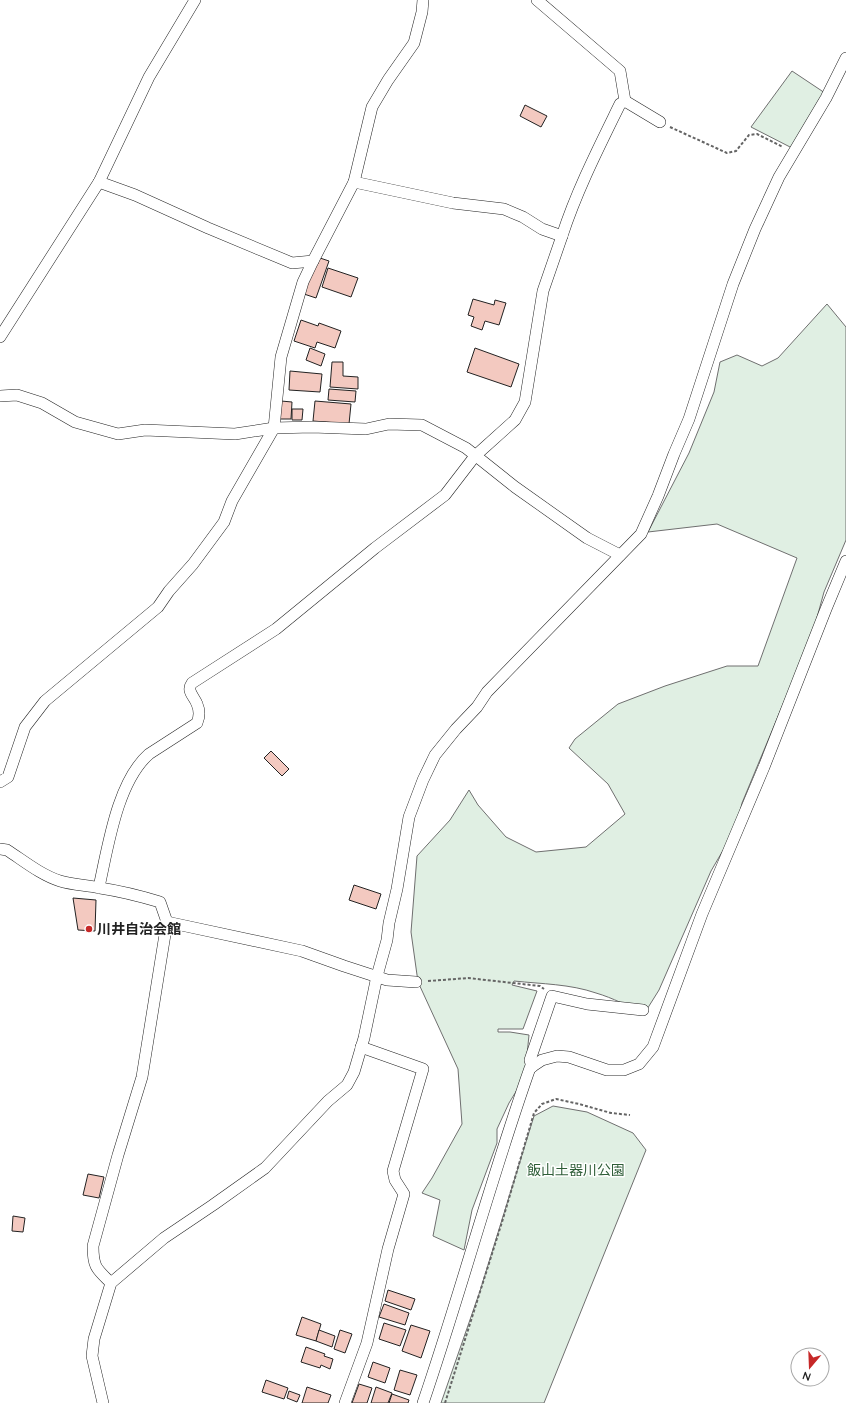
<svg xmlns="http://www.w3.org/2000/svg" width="846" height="1403" font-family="Quicksand,'Noto Sans JP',sans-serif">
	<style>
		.green { fill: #e0efe3; stroke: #6f6f6f }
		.building { fill: #f3c9c0; stroke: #222 }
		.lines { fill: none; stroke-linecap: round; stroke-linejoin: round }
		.minor-casing { stroke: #222; stroke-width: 12 }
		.path { stroke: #646464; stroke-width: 2; stroke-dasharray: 3 2; stroke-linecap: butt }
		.minor { stroke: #fff; stroke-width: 11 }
		.poi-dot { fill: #c62828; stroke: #fff; stroke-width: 1.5 }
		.labels { text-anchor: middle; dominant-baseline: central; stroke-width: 3; stroke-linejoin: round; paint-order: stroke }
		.poi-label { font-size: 14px; font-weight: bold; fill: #222; stroke: #fff; text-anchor: start }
		.park-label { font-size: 14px; fill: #2f5e38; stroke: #fff }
	</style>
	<rect width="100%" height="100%" fill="#fff"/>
	<g class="green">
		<path d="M 792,71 L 825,93 L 792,148 L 751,127 Z"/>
		<path d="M 827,304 L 846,327 L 846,540 L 824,592 L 813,632 L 742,803 L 736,828 L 711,871 L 659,990 L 644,1014 C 628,1006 613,998 596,993 C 570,984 542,984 514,981 L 512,985 L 537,991 L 523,1029 L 498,1029 L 498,1032 L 510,1032 L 529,1035 L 526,1065 L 520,1085 L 509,1103 L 497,1129 L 497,1143 L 472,1210 L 464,1250 L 433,1236 L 440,1200 L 422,1193 L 432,1178 L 462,1124 L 458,1069 L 418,982 L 411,932 L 417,856 L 450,820 L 469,790 L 478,805 L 506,837 L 536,852 L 586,847 L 625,814 L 608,784 L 569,748 L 575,739 L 618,704 L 665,686 L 727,666 L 758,666 L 797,558 L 717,524 L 648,532 L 689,453 L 714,392 L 720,362 L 737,355 L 762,366 L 778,358 Z"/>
		<path d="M 553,1106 L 587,1112 L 633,1133 L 646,1150 L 544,1403 L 441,1403 L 480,1291 L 534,1116 Z"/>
	</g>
	<g class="building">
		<path d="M 525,105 L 547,116 L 541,127 L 520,116 Z"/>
		<path d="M 317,257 L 329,261 L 316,298 L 304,294 Z"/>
		<path d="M 328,268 L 358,278 L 351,297 L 322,287 Z"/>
		<path d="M 473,299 L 494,305 L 495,300 L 506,303 L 499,325 L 485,321 L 482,330 L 471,326 L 474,317 L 468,315 Z"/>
		<path d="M 301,320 L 318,326 L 319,323 L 341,331 L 335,348 L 317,342 L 315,348 L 294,341 Z"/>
		<path d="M 310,348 L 325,354 L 321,366 L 306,360 Z"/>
		<path d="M 475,348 L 519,364 L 511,387 L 467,372 Z"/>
		<path d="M 332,362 L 343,362 L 343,376 L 358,377 L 358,389 L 330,387 Z"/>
		<path d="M 290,371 L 322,374 L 320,392 L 289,390 Z"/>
		<path d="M 329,389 L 356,391 L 355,402 L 328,400 Z"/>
		<path d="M 281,401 L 292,402 L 291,419 L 280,419 Z"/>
		<path d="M 315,401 L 351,404 L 349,424 L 313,421 Z"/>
		<path d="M 292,409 L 303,409 L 302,420 L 292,420 Z"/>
		<path d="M 271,751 L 289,769 L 282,776 L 264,758 Z"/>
		<path d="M 354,885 L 381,894 L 376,909 L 349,900 Z"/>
		<path d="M 73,898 L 96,900 L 95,931 L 78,930 Z"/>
		<path d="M 88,1174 L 104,1177 L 99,1198 L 83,1195 Z"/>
		<path d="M 13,1216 L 25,1218 L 23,1232 L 12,1231 Z"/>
		<path d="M 388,1290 L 415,1299 L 411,1310 L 385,1301 Z"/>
		<path d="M 384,1304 L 409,1313 L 405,1325 L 379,1317 Z"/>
		<path d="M 302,1317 L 321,1324 L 316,1341 L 296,1335 Z"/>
		<path d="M 384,1323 L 406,1330 L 400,1346 L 379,1339 Z"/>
		<path d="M 411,1325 L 430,1331 L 421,1358 L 402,1351 Z"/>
		<path d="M 319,1330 L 335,1336 L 332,1347 L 316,1341 Z"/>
		<path d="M 340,1330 L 352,1334 L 345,1353 L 334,1349 Z"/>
		<path d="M 306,1347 L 325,1354 L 324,1356 L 333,1359 L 330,1369 L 321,1365 L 320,1368 L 301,1362 Z"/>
		<path d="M 373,1362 L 390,1368 L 385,1383 L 368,1377 Z"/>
		<path d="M 400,1370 L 417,1375 L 410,1395 L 394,1390 Z"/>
		<path d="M 266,1380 L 288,1388 L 284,1399 L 262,1392 Z"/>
		<path d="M 359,1384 L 372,1388 L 367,1403 L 352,1403 Z"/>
		<path d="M 307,1387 L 331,1395 L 328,1403 L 302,1403 Z"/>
		<path d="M 376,1387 L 392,1393 L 388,1403 L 371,1403 Z"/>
		<path d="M 289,1391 L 300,1395 L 297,1402 L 287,1398 Z"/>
		<path d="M 392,1394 L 409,1400 L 408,1403 L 389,1403 Z"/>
	</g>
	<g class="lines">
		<defs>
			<g id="minor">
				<path d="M 537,0 L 620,71 L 625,101 L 660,122"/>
				<path d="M 99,182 L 135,195 L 208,228 L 292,263 L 313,261"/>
				<path d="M 354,182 L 453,203 L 504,209 L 523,217 L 542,229 L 562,236 C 577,190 599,147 620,104 L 625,101"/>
				<path d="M 0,337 L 99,182 L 149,77 L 195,0"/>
				<path d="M 0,396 L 17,395 L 42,403 L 75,422 L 118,434 L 145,430 L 235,434 L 274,428 L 312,427 L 366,429 L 389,424 L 422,425 L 466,448 L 515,487 L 587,538 L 620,555"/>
				<path d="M 0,782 L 8,777 L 25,727 L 45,701 L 158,607 L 169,591 L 193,564 L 224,522 L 232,501 L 274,428 L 281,357 L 303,282 L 313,261 L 354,182 L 372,107 L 388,80 L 414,43 L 422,12 L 423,0"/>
				<path d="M 0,849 L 7,850 C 24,861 41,875 60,881 C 73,885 86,885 100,888 C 120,891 140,896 160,902 L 167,922 L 142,1077 L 118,1155 L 93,1246 C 93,1268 97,1269 111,1283"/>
				<path d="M 99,887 C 108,847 117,782 149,754 L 197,723 C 200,716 200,711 197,704 C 194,696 186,691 192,683 L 276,629 L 375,548 L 445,495 L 475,456 L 515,420 L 525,402 L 543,291 L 562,236"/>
				<path d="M 167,922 L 302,951 L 344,966 L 387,980 L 416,982"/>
				<path d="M 532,1067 L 530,1060 L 552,996 L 587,1004 L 643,1010"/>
				<path d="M 103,1403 L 92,1356 L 94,1339 L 111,1283 L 164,1238 L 213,1205 L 265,1168 L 328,1101 L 347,1085 L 354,1072 L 364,1038 L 377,976 L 387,940 L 389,923 L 397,889 L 409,817 L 423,780 L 435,755 L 456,729 L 477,707 L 487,692 L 641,534 L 658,496 L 674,454 L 689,419 L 733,284 L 755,229 L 779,177 L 826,98 L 846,58"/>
				<path d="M 345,1403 L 367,1343 L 388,1249 L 404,1194 L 395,1180 L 393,1171 L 423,1069 L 361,1047"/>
				<path d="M 423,1403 C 461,1292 491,1178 530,1068 L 542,1060 L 557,1056 L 569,1057 L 607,1070 L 624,1070 L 639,1064 L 653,1047 L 702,914 L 764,767 L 826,609 L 846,561"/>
			</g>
		</defs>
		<use href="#minor" class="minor-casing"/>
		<g class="path">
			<path d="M 670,127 L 727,153 L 736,151 L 749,135 L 757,134 L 783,147"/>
			<path d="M 428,981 L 468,978 L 540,986 L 544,989"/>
			<path d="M 445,1403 L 502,1222 L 534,1113 L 542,1104 L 556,1099 L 579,1104 L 611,1113 L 630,1115"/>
		</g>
		<use href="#minor" class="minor"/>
	</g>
	<circle class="poi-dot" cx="89" cy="929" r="4"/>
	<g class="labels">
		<g class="poi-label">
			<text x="97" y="929">川井自治会館</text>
		</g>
		<g class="park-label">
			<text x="576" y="1170">飯山土器川公園</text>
		</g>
	</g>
	<g transform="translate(810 1367) rotate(199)"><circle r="19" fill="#ffffff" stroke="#a7a7a7"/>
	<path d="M0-3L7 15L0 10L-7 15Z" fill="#c62828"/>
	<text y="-6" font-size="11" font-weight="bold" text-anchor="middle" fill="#222222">N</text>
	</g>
</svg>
